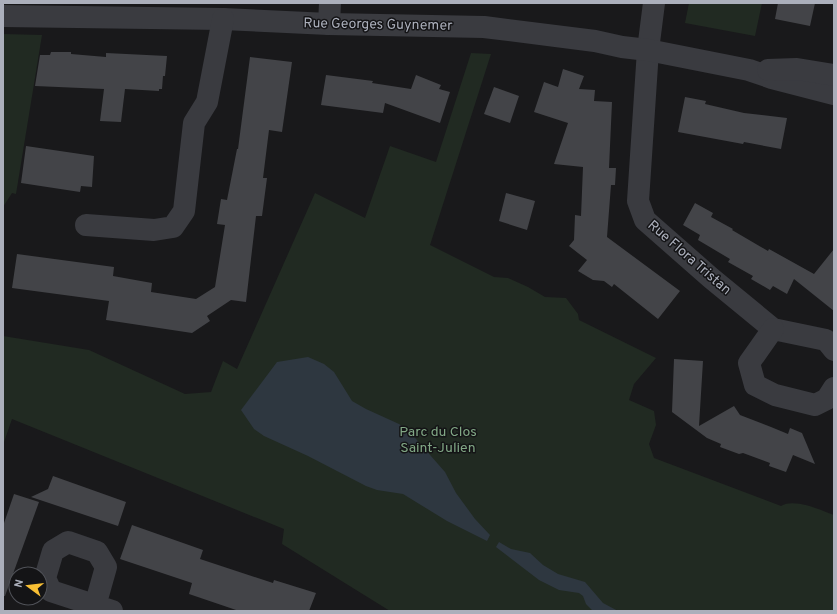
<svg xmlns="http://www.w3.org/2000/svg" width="837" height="614" font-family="Overpass,sans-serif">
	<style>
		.green { fill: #212a22 }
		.water { fill: #2e3740 }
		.building { fill: #434448 }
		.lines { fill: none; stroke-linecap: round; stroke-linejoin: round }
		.minor { stroke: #3a3b40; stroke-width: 22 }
		.labels { text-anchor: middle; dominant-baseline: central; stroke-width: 3; stroke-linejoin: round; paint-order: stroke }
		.street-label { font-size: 14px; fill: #abafbb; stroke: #141416 }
		.park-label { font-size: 14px; fill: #81a785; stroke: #141416 }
	</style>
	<rect width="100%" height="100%" fill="#19191b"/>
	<g class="green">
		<path d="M 689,3 L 762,3 L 755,36 L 685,23 Z"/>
		<path d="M 3,34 L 42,35 L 16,194 L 12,193 L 3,207 Z"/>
		<path d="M 471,53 L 491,54 L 430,245 L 494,277 L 508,278 L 528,287 L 545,297 L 566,298 L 578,314 L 579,320 L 656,358 L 634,384 L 629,400 L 654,411 L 656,425 L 649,444 L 654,458 L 781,506 C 795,498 820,510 834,515 L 834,611 L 390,611 L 282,544 L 284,529 L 12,419 L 3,445 L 3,336 L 89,350 L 185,394 L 211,392 L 223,361 L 237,369 L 315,193 L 365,218 L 390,146 L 436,162 Z"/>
	</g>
	<g class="water">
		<path d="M 308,357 L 324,364 L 334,372 L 352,401 L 366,409 L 399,424 L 409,431 L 445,472 L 456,493 L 475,519 L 490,535 L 487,541 L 447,521 L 403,494 L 377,490 L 366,486 L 308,456 L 264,436 L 254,429 L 241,410 L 277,362 Z"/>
		<path d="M 499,542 L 511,549 L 530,553 L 543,565 L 558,574 L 585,582 L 603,603 L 618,611 L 593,611 L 586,604 L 583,596 L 579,593 L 559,590 L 539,580 L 496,547 Z"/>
	</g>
	<g class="building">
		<path d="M 778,3 L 815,3 L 810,26 L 775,19 Z"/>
		<path d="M 51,52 L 71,52 L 71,54 L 106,57 L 106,53 L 167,56 L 165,76 L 163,76 L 162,89 L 159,89 L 159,91 L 125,89 L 121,122 L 100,121 L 104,89 L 35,86 L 40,55 L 50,55 Z"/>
		<path d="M 250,57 L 292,62 L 282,132 L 269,130 L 263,178 L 267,178 L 262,216 L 256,216 L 246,302 L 231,300 L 207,316 L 210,321 L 192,333 L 106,320 L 109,301 L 12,288 L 17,254 L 114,267 L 113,276 L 152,283 L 151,292 L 196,299 L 215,287 L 225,225 L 217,224 L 221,199 L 227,200 L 237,149 L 238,149 Z"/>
		<path d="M 563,69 L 584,76 L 579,89 L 595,90 L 594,101 L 612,102 L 609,168 L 616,168 L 615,185 L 611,185 L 607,237 L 680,291 L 658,319 L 614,284 L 612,287 L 604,281 L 593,280 L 578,271 L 587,260 L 569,246 L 574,240 L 575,215 L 581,216 L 583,167 L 554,164 L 568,123 L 534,112 L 544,82 L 558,87 Z"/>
		<path d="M 326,75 L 373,81 L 372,83 L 411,89 L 416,75 L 441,85 L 439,89 L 450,92 L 440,123 L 385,103 L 383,113 L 321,105 Z"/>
		<path d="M 494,87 L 519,96 L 510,123 L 484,114 Z"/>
		<path d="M 685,97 L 706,101 L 705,104 L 744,113 L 787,118 L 781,149 L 744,142 L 743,144 L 678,132 Z"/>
		<path d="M 26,146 L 94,156 L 92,187 L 81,186 L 80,192 L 21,183 Z"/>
		<path d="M 506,193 L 535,201 L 527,230 L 499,221 Z"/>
		<path d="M 695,203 L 713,213 L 711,217 L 733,229 L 732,230 L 768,251 L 769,249 L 814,274 L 834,249 L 834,311 L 794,279 L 787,294 L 773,286 L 770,290 L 751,279 L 753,276 L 728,262 L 730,259 L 698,240 L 700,235 L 683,225 Z"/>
		<path d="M 674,359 L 703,361 L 699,426 L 734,406 L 740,415 L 771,427 L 788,434 L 790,428 L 802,433 L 815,464 L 793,455 L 786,472 L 769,466 L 770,463 L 743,453 L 739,454 L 720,447 L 721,444 L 707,438 L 672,412 Z"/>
		<path d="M 53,476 L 126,502 L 118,526 L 31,497 L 48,489 Z"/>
		<path d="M 14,494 L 39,502 L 5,596 L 3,596 L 3,526 Z"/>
		<path d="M 132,525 L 203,550 L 200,559 L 273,583 L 274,580 L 316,593 L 309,611 L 239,611 L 189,594 L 192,583 L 120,559 Z"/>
	</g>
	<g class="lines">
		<g class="minor">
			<path d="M 654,3 L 648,50 L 638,201 L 645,220 L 711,278 L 773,329 L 826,340 L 834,350"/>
			<path d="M 3,16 L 223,19 L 329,24 L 484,27 L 595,41 L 622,47 L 648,50 L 749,70 L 772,78 L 834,94"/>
			<path d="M 329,24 L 330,3"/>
			<path d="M 768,70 L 797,69 L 834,75"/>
			<path d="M 86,225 L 154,230 L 173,227 L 184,211 L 194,123 L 207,102 L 223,19"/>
			<path d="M 773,329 L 749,363 L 755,385 L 775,395 L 815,405 L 827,399 L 834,388"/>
			<path d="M 95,606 L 106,567 L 97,552 L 68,542 L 53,551 L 45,578 L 51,591 L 112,611"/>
		</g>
	</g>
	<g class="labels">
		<g class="street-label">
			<text transform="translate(378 25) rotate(1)">Rue Georges Guynemer</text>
			<text transform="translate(689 258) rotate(41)">Rue Flora Tristan</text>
		</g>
		<g class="park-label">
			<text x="438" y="432">Parc du Clos<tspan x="438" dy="16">Saint-Julien</tspan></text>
		</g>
	</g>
	<rect width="837" height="614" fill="none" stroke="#abafbb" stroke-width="8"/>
	<g transform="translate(28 586) rotate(285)"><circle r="19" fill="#141416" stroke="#505258"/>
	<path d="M0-3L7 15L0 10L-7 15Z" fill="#f8bf34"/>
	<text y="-6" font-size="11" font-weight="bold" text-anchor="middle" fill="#abafbb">N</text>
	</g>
</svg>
